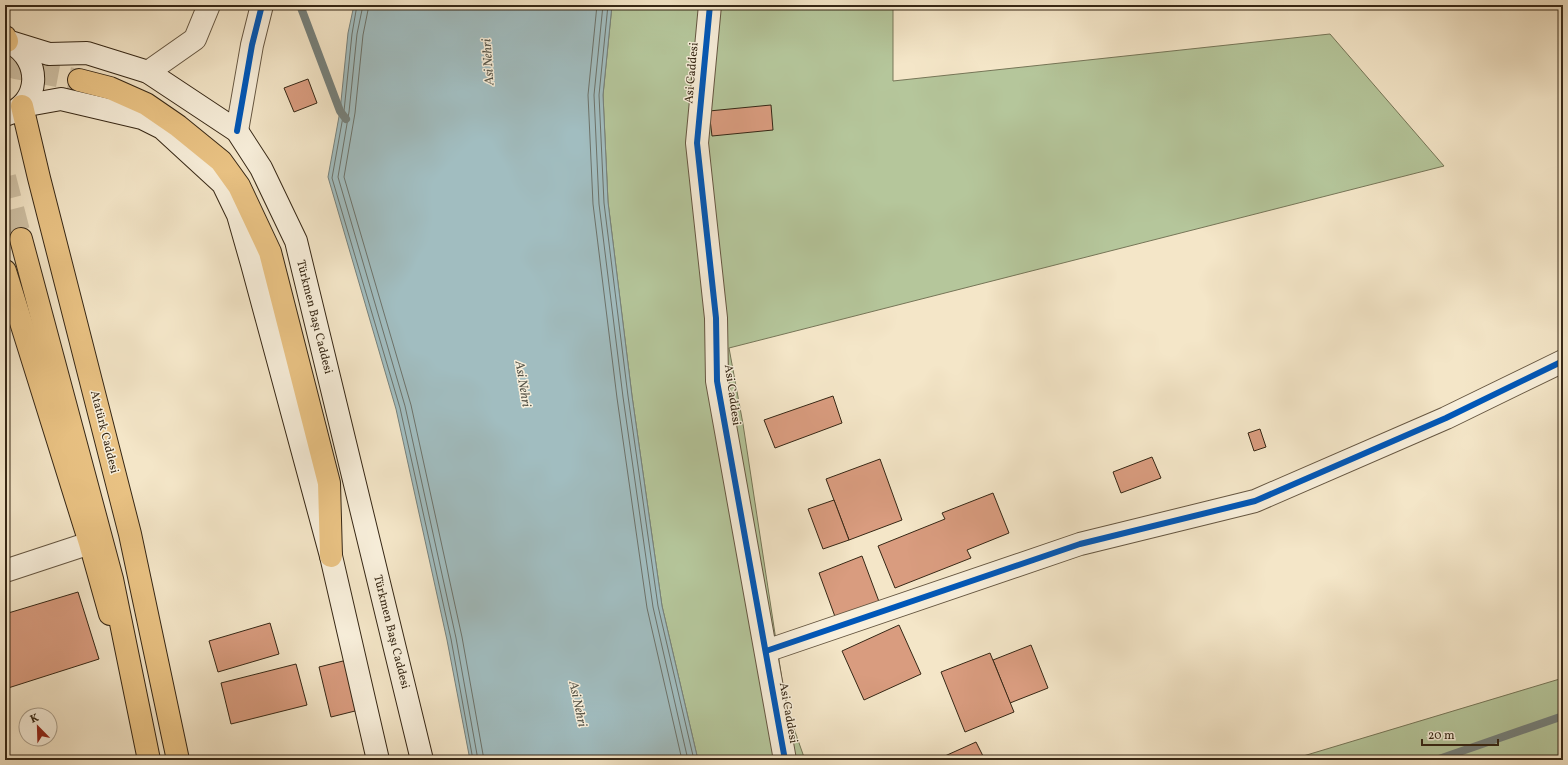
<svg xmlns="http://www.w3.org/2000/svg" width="1568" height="765" font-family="Vollkorn,serif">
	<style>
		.green { fill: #b5c69b; stroke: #767658 }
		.water { fill: #a1bdc0; stroke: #76817c }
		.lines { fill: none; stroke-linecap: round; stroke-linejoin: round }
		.shore { stroke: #6c726a; stroke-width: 1 }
		.stream { stroke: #76817c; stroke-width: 8 }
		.building { fill: #d99c7f; stroke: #362715 }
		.highway-tunnel { stroke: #cec0a4; stroke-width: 22; stroke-dasharray: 22 11; stroke-linecap: butt }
		.street-casing { stroke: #665742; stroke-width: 24 }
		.secondary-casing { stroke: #362715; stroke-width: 24 }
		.primary-casing { stroke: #362715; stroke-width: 24 }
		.highway-casing { stroke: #362715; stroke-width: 24 }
		.street { stroke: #f8efdb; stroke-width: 22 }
		.secondary { stroke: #f8efdb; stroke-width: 22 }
		.primary { stroke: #eac384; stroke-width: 22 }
		.highway { stroke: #eac384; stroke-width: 22 }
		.cycleway-casing { stroke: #f8efdb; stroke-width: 8 }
		.cycleway { stroke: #0057b8; stroke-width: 6 }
		.labels { text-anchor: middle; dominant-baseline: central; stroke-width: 3; stroke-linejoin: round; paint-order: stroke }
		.street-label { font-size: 12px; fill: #362715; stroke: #f8efdb }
		.water-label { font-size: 13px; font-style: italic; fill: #565448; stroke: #f8efdb }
	</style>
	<rect width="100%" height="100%" fill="#f4e6c8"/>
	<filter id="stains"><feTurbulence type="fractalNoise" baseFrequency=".005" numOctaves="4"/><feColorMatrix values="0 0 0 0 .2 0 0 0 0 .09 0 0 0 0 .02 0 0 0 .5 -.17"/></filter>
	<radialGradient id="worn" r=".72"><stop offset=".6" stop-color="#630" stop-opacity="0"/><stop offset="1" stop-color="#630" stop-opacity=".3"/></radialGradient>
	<g class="green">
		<path d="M 612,5 L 893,5 L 893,81 L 1330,34 L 1444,166 L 729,348 L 743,424 L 786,706 L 805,760 L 698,760 L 662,606 L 632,396 L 608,202 L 603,95 Z"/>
		<path d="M 1563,678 L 1563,760 L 1290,760 Z"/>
	</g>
	<path class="water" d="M 354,5 L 612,5 L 603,95 L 608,202 L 632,396 L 662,606 L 698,760 L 470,760 L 447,640 L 396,409 L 328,177 L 340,111 L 348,33 Z"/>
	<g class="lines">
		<g class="shore">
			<path d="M 357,5 L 352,34 L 344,111 L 332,178 L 400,408 L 451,639 L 473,760"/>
			<path d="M 363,5 L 357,34 L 349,112 L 338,177 L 405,406 L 456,638 L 478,760"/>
			<path d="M 369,5 L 363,35 L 355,113 L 344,177 L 411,405 L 462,637 L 484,760"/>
			<path d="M 597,5 L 588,95 L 593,204 L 617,398 L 647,608 L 682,760"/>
			<path d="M 603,5 L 594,95 L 599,204 L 623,397 L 653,607 L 688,760"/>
			<path d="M 608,5 L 599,95 L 604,203 L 628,396 L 658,606 L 694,760"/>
		</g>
		<g class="stream">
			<path d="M 300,5 L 340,111 L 346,119"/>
			<path d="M 1436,760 L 1563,716"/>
		</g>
	</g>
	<g class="building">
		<path d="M 308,79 L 317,103 L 294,112 L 284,88 Z"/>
		<path d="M 771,105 L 773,130 L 712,136 L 709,111 Z"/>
		<path d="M 833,396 L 842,423 L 775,448 L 764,420 Z"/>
		<path d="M 1260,429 L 1266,447 L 1254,451 L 1248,433 Z"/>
		<path d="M 1152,457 L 1161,478 L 1121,493 L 1113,472 Z"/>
		<path d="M 880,459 L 902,520 L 849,540 L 826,479 Z"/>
		<path d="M 993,493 L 1009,533 L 967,550 L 971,558 L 895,588 L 878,546 L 945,519 L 942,513 Z"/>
		<path d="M 834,500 L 849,540 L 823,549 L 808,509 Z"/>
		<path d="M 862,556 L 881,607 L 837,622 L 819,573 Z"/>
		<path d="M 78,592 L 99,659 L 5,689 L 5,614 Z"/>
		<path d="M 270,623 L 279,654 L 218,672 L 209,641 Z"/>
		<path d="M 899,625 L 921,674 L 864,700 L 842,651 Z"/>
		<path d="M 1031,645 L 1048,688 L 1010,703 L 993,660 Z"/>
		<path d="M 990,653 L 1014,712 L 965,732 L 941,672 Z"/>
		<path d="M 347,660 L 359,710 L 331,717 L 319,667 Z"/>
		<path d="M 296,664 L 307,705 L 231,724 L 221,683 Z"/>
		<path d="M 976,742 L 985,760 L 936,760 Z"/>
	</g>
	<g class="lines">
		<g class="highway-tunnel">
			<path d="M 5,63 L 15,68 L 79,80"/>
			<path d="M 5,177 L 21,239"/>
		</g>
		<defs>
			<g id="street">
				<path d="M 710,5 L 697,143 L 716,318 L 717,381 L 785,760"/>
				<path d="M 148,72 L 195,39 L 209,5"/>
				<path d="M 237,131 L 252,45 L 262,5"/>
				<path d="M 5,571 L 90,543"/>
				<path d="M 766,651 L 1080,544 L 1255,501 L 1446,418 L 1563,361"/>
			</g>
			<g id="secondary">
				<path d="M 7,41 L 49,54 L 87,53 L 148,72 L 237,131 L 261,168 L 296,241 L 422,760"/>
				<path d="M 22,106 L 61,99 L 142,118 L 162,128 L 223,184 L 238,215 L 252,264 L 331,556 L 378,760"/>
				<path d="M 5,115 C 41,104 42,60 11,43"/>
			</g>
			<g id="primary">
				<path d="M 22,106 L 39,178 L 130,534 L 178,760"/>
				<path d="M 5,271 L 90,543 L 110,614"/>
			</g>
			<g id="highway">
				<path d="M 5,37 L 7,41"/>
				<path d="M 79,80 L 110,88 L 146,104 L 178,126 L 221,161 L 239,186 L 270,252 L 329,483 L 331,556"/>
				<path d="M 21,239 L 112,579 L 149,760"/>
			</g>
		</defs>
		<use href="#street" class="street-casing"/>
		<use href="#secondary" class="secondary-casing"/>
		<use href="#primary" class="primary-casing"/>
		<use href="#highway" class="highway-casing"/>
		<use href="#street" class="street"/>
		<use href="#secondary" class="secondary"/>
		<use href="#primary" class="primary"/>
		<use href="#highway" class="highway"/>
		<defs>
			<g id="cycleway">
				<path d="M 710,5 L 697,143 L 716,318 L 717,381 L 785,760"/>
				<path d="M 237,131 L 252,45 L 262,5"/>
				<path d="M 766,651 L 1080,544 L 1255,501 L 1446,418 L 1563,361"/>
			</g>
		</defs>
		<use href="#cycleway" class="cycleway-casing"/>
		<use href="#cycleway" class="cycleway"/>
	</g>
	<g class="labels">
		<g class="street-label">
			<text transform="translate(692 73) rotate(-85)">Asi Caddesi</text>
			<text transform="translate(314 317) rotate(76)">Türkmen Başı Caddesi</text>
			<text transform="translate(732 395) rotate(82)">Asi Caddesi</text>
			<text transform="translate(104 432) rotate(76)">Atatürk Caddesi</text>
			<text transform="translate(391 632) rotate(76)">Türkmen Başı Caddesi</text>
			<text transform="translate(788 713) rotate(80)">Asi Caddesi</text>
		</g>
		<g class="water-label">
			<text transform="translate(489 62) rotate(-94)">Asi Nehri</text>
			<text transform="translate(522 384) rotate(81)">Asi Nehri</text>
			<text transform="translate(577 704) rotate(78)">Asi Nehri</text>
		</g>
	</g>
	<rect width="1568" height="765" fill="none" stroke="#f4e6c8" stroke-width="20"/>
	<rect x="6" y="6" width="1556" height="753" fill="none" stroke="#362715" stroke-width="2"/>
	<rect x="10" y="10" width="1548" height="745" fill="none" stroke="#362715"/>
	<g transform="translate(38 727) rotate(337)"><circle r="19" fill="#f8efdb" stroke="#aa9f8c"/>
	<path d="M0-3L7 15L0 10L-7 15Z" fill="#8f2418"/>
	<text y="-6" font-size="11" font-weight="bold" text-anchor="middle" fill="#362715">K</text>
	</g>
	<path d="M1422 739v6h76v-6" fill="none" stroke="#362715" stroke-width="2"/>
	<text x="1428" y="739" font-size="12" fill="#362715" stroke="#f8efdb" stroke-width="3" paint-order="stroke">20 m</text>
	<rect width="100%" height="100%" filter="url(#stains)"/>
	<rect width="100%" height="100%" fill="url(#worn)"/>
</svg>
